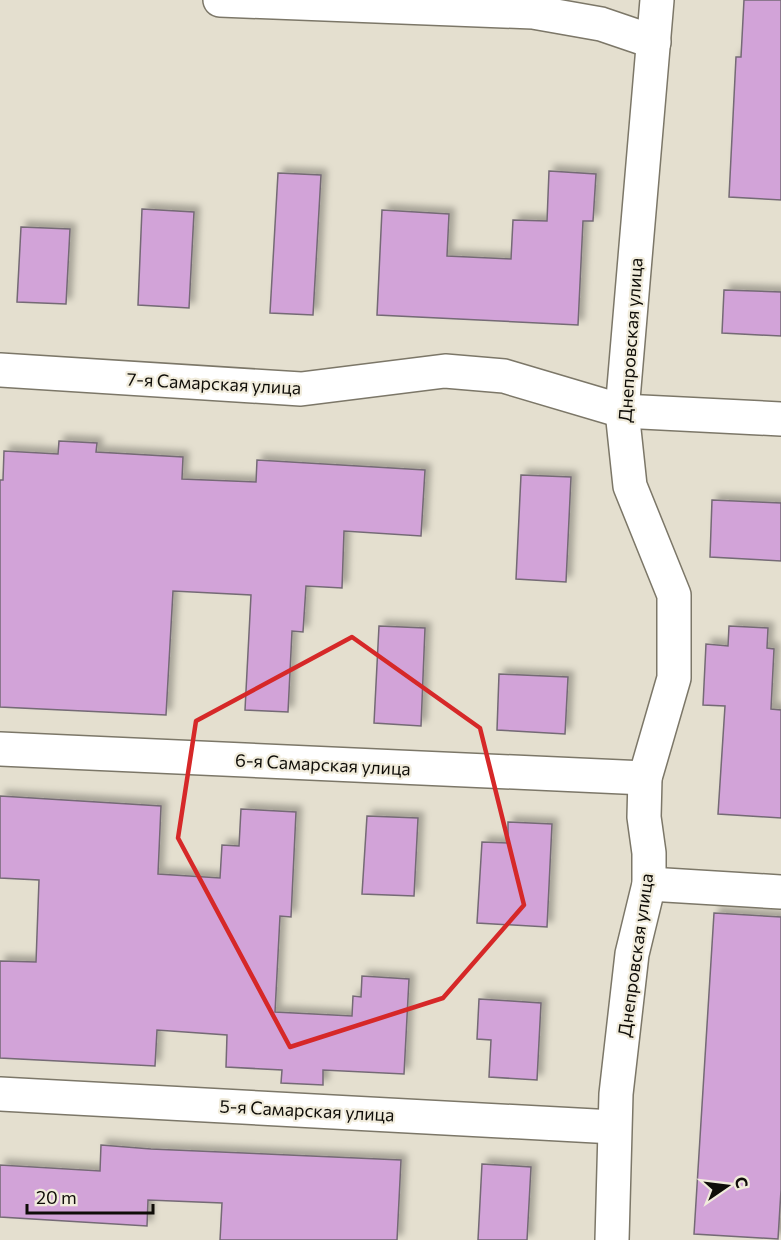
<svg xmlns="http://www.w3.org/2000/svg" width="781" height="1240" font-family="Commissioner,sans-serif">
	<style>
		.building { fill: #d2a3d8; stroke: #746a75; stroke-width: 1.5; filter: url(#shadow) }
		.lines { fill: none; stroke-linecap: round; stroke-linejoin: round }
		.minor-casing { stroke: #7c7768; stroke-width: 36 }
		.minor { stroke: #fff; stroke-width: 33 }
		.marked { fill: none; stroke: #d62828; stroke-width: 4.5; stroke-linejoin: round }
		.labels { text-anchor: middle; dominant-baseline: central; stroke-width: 4.5; stroke-linejoin: round; paint-order: stroke }
		.street-label { font-size: 18px; fill: #0f0d08; stroke: #f1ecdc }
	</style>
	<defs>
		<filter id="shadow"><feDropShadow dx="5.5" dy="-5.5" stdDeviation="3" flood-color="#0004"/></filter>
	</defs>
	<rect width="100%" height="100%" fill="#e4dfcf"/>
	<g class="building">
		<path d="M 744,0 L 781,0 L 781,200 L 729,197 L 736,57 L 741,57 Z"/>
		<path d="M 549,171 L 596,174 L 593,221 L 583,221 L 578,325 L 377,315 L 382,210 L 449,214 L 447,256 L 511,259 L 513,220 L 547,221 Z"/>
		<path d="M 278,173 L 321,175 L 313,315 L 270,313 Z"/>
		<path d="M 142,209 L 194,212 L 189,308 L 138,305 Z"/>
		<path d="M 21,227 L 70,229 L 66,304 L 17,302 Z"/>
		<path d="M 724,290 L 781,292 L 781,336 L 722,333 Z"/>
		<path d="M 59,441 L 97,443 L 96,452 L 183,457 L 182,479 L 256,482 L 257,460 L 425,470 L 421,536 L 344,531 L 342,588 L 306,586 L 303,632 L 292,631 L 288,712 L 245,710 L 251,595 L 173,591 L 166,715 L 0,707 L 0,480 L 3,480 L 4,451 L 58,454 Z"/>
		<path d="M 521,475 L 571,477 L 566,582 L 516,579 Z"/>
		<path d="M 712,500 L 781,503 L 781,561 L 710,557 Z"/>
		<path d="M 379,626 L 425,628 L 421,726 L 374,723 Z"/>
		<path d="M 729,626 L 768,628 L 767,648 L 774,649 L 771,709 L 781,710 L 781,818 L 718,814 L 725,706 L 703,705 L 706,644 L 728,646 Z"/>
		<path d="M 499,674 L 568,677 L 565,734 L 497,730 Z"/>
		<path d="M 0,796 L 161,806 L 158,874 L 220,878 L 222,845 L 239,846 L 241,809 L 296,812 L 291,917 L 280,916 L 275,1012 L 352,1016 L 353,996 L 361,997 L 362,976 L 409,979 L 404,1074 L 323,1070 L 323,1085 L 281,1083 L 282,1070 L 226,1067 L 227,1035 L 157,1030 L 155,1066 L 0,1058 L 0,961 L 36,962 L 39,880 L 0,878 Z"/>
		<path d="M 367,816 L 418,818 L 414,896 L 362,894 Z"/>
		<path d="M 508,822 L 552,824 L 547,927 L 477,923 L 482,842 L 508,843 Z"/>
		<path d="M 714,913 L 781,917 L 781,1190 L 778,1239 L 694,1234 Z"/>
		<path d="M 479,999 L 541,1003 L 537,1080 L 489,1077 L 491,1040 L 477,1039 Z"/>
		<path d="M 101,1145 L 151,1149 L 401,1160 L 397,1240 L 220,1240 L 222,1203 L 148,1200 L 147,1226 L 0,1217 L 0,1165 L 100,1171 Z"/>
		<path d="M 482,1164 L 531,1167 L 527,1240 L 478,1240 Z"/>
	</g>
	<g class="lines">
		<defs>
			<g id="minor">
				<path d="M 220,0 L 533,12 L 601,24 L 654,42"/>
				<path d="M 0,370 L 301,389 L 445,371 L 504,376 L 622,411 L 781,419"/>
				<path d="M 0,749 L 645,778"/>
				<path d="M 649,884 L 781,892"/>
				<path d="M 0,1094 L 614,1127"/>
				<path d="M 612,1240 L 616,1094 L 632,954 L 649,884 L 649,853 L 644,817 L 645,778 L 674,678 L 674,595 L 630,486 L 622,411 L 657,0"/>
			</g>
		</defs>
		<use href="#minor" class="minor-casing"/>
		<use href="#minor" class="minor"/>
	</g>
	<path class="marked" d="M 352,637 L 480,728 L 524,905 L 443,998 L 290,1047 L 178,838 L 196,721 Z"/>
	<g class="labels">
		<g class="street-label">
			<text transform="translate(630 340) rotate(-86)">Днепровская улица</text>
			<text transform="translate(214 383) rotate(3)">7-я Самарская улица</text>
			<text transform="translate(323 764) rotate(3)">6-я Самарская улица</text>
			<text transform="translate(635 955) rotate(-82)">Днепровская улица</text>
			<text transform="translate(307 1110) rotate(3)">5-я Самарская улица</text>
		</g>
	</g>
	<g transform="translate(727 1186) rotate(76)" stroke="#f1ecdc" stroke-width="4.5" paint-order="stroke">
	<path d="M0-4.5L10 22L0 15L-10 22Z" fill="#0f0d08"/>
	<text y="-9" font-size="16" font-weight="bold" text-anchor="middle" fill="#0f0d08">С</text>
	</g>
	<path d="M27 1204v9h126v-9" fill="none" stroke="#0f0d08" stroke-width="3"/>
	<text x="36" y="1204" font-size="18" fill="#0f0d08" stroke="#f1ecdc" stroke-width="4.5" paint-order="stroke">20 m</text>
</svg>
